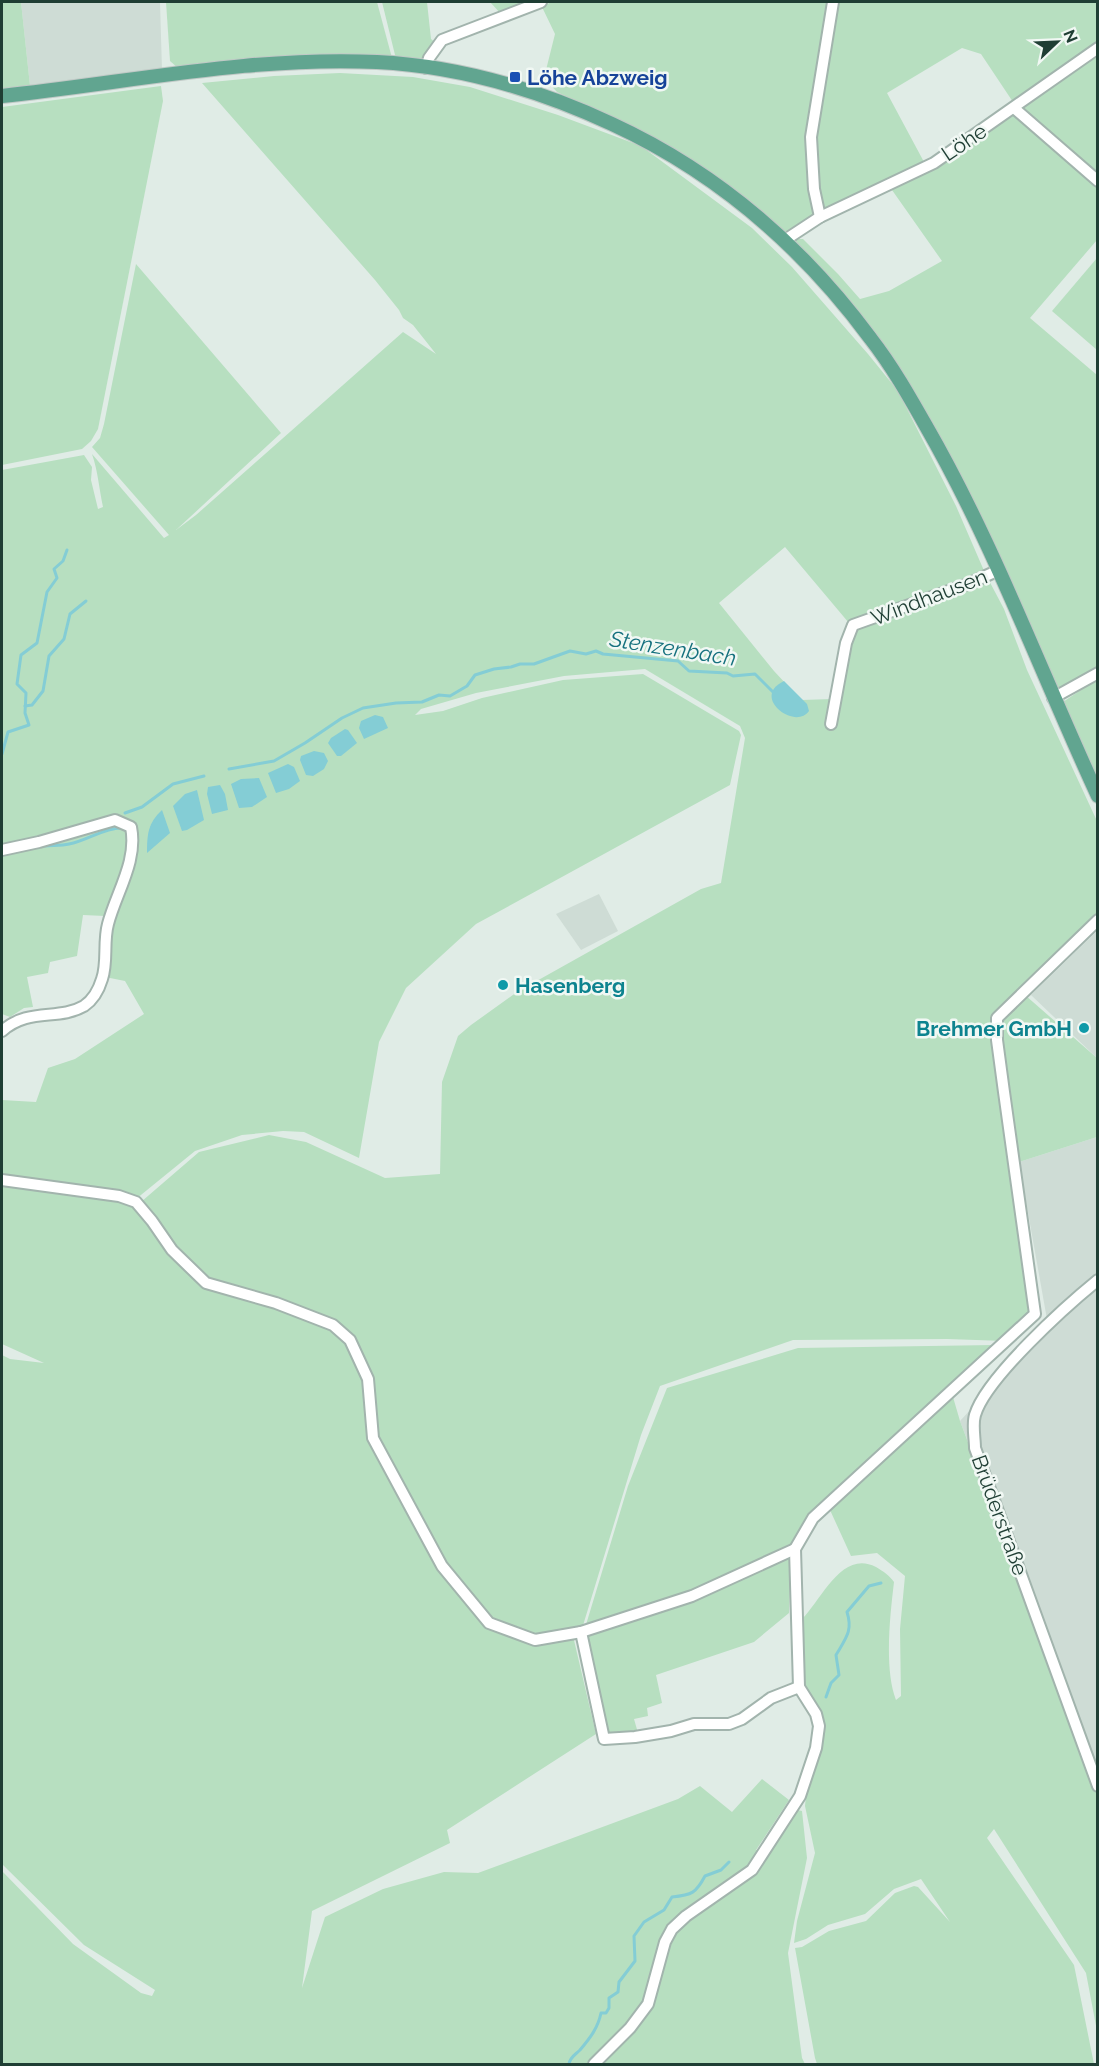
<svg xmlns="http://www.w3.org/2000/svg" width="1099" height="2066" font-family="Raleway,sans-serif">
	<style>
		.built { fill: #cedcd5 }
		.green { fill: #b7dfc0; fill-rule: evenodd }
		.water { fill: #84cdd5 }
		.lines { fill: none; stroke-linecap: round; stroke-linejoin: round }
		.stream { stroke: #84cdd5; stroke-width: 3 }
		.minor-casing { stroke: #a2b4ad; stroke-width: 14 }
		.major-casing { stroke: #c0c9c6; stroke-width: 16 }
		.minor { stroke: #fff; stroke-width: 10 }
		.major { stroke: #61a590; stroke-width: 14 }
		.transit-dot { fill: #1a4fb4; stroke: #f1f8f4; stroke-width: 2 }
		.culture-dot { fill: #0f9aa8; stroke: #f1f8f4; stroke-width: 2 }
		.labels { text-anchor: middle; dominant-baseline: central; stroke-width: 5; stroke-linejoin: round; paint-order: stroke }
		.transit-label { font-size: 21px; font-weight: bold; fill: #164399; stroke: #f1f8f4; text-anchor: start }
		.street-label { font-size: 21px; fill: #1f3e34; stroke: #f1f8f4 }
		.culture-label { font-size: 21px; font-weight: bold; fill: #0d838f; stroke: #f1f8f4; text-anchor: start }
		.water-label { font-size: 22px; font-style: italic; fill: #16717e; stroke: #f1f8f4 }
	</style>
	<rect width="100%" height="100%" fill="#e0ece6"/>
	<g class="built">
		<path d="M 21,2 L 160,2 L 162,70 L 30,86 Z"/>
		<path d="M 599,894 L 618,931 L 581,950 L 556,914 Z"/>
		<path d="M 1097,931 L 1097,1058 L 1031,995 Z"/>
		<path d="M 1097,1137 L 1097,1781 L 960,1421 L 1048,1325 L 1019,1162 Z"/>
	</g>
	<g class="green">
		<path d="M 2,2 L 21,2 L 30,86 L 2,90 Z"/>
		<path d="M 166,2 L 377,2 L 392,58 L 178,68 L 170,61 Z"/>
		<path d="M 382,2 L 427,2 L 431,39 L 437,44 L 420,61 L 396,59 Z"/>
		<path d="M 490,2 L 532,2 L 501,14 Z"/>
		<path d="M 551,2 L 828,2 L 805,139 L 815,215 L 786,233 L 637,130 L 557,92 L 544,78 L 555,34 L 542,7 Z"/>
		<path d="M 837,2 L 1097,2 L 1097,175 L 1015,105 L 981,54 L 962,48 L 887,93 L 924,162 L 823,211 L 818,185 L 816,138 Z"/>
		<path d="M 340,73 L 413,77 L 470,87 L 558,115 L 641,146 L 752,228 L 792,267 L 868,354 L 898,391 L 956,506 L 985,573 L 1004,609 L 1027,670 L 1097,821 L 1097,919 L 1025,995 L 1097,1058 L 1097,1137 L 1019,1162 L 1035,1314 L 1005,1341 L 947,1339 L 793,1340 L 660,1386 L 641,1435 L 581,1632 L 573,1636 L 596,1734 L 447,1830 L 450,1843 L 312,1911 L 302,1988 L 325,1917 L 383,1889 L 444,1872 L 478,1873 L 678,1799 L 700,1786 L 732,1812 L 762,1779 L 789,1800 L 756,1850 L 773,1849 L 793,1809 L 802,1811 L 807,1858 L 788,1953 L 802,2058 L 805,2064 L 2,2064 L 2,1871 L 73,1944 L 141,1993 L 152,1996 L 155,1990 L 84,1945 L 2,1864 L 2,1355 L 10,1359 L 44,1363 L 2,1344 L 2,1184 L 115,1200 L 134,1208 L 199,1152 L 269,1135 L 306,1142 L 385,1178 L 440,1174 L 442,1082 L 458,1036 L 471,1025 L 517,992 L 701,889 L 721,883 L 745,738 L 740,726 L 645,669 L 564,676 L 476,693 L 421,709 L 415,715 L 443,711 L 482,698 L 563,680 L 643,674 L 739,731 L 741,735 L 730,785 L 476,924 L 406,988 L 379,1042 L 359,1158 L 304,1132 L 283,1131 L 242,1135 L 195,1151 L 136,1199 L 2,1178 L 2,1100 L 36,1102 L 48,1068 L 75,1059 L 144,1014 L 125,981 L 105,977 L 109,926 L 127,878 L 128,840 L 119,878 L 105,916 L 83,915 L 77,956 L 50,962 L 48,973 L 27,977 L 33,1007 L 24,1008 L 10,1017 L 2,1014 L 2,470 L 84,455 L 92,467 L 91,480 L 98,509 L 103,507 C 99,489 98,471 92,454 L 164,538 L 169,535 L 92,447 L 100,438 L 104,424 L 136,264 L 281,433 L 176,530 L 196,515 L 403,332 L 436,354 L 413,325 L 403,318 L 399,310 L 375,280 L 202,83 L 274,76 ZM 785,547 L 854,629 L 833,699 L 801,700 L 774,671 L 719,603 Z"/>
		<path d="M 161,86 L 163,101 L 98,429 L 91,441 L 82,449 L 2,465 L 2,107 Z"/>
		<path d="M 1011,112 L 1097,187 L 1097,240 L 1030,318 L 1097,375 L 1097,668 L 1056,691 L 909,384 L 788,239 L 803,239 L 838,274 L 860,299 L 889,291 L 942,261 L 892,190 L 979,139 Z"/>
		<path d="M 1097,258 L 1097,350 L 1052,311 Z"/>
		<path d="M 1097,679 L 1097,780 L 1063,702 Z"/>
		<path d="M 994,1345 L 809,1518 L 793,1547 L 689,1594 L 585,1628 L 628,1486 L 667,1388 L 798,1348 Z"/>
		<path d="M 953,1397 L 960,1421 L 1097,1786 L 1097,2031 L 1086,1973 L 994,1829 L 987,1838 L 1074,1965 L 1094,2064 L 817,2064 L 815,2058 L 795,1948 L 802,1947 L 829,1931 L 866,1921 L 895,1893 L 914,1886 L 918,1887 L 950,1922 L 921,1879 L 894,1889 L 865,1914 L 828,1925 L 806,1939 L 794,1943 L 797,1921 L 815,1853 L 805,1806 L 807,1786 L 817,1759 L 825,1724 L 821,1711 L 810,1695 L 803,1678 L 802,1619 C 822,1599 842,1549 876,1567 C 884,1572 889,1575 894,1582 C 890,1616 884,1669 896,1700 L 901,1696 L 900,1629 L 905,1576 L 877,1553 L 851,1556 L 830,1510 Z"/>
		<path d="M 791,1555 L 789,1613 L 754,1642 L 656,1675 L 662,1703 L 647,1708 L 648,1716 L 634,1719 L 638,1733 L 605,1737 L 585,1635 Z"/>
	</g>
	<g class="water">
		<path d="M 784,681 L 807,704 L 809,711 C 795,731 750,697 784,681 Z"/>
		<path d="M 375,715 L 383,717 L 388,728 L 364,739 L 359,728 L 361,721 Z"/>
		<path d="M 345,729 L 348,730 L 357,743 L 341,756 L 337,756 L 328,743 L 331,738 Z"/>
		<path d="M 314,751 L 324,753 L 328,761 L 324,769 L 313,776 L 306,775 L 300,760 L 301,756 Z"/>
		<path d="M 288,764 L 294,767 L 300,781 L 289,789 L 276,793 L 268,773 Z"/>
		<path d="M 259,778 L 267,797 L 252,807 L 239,808 L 231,784 L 241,779 Z"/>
		<path d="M 220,785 L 225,794 L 228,810 L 212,814 L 207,794 L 208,787 Z"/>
		<path d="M 197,790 L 204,820 L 187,830 L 182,831 L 173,806 L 185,794 Z"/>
		<path d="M 162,810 L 170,833 L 147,853 C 147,834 148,823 162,810 Z"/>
	</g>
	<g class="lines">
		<g class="stream">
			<path d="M 25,706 L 32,705 L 43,691 L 49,656 L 64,639 L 70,614 L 86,601"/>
			<path d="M 2,754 L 8,732 L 29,725 L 25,713 L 26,693 L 17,684 L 21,655 L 37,643 L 47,592 L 57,578 L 54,569 L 63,561 L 67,550"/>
			<path d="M 229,769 L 274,761 L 305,743 L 342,718 L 363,708 L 396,703 L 422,702 L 439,695 L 450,696 L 467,686 L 475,675 L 494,669 L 511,667 L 520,664 L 534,664 L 570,651 L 586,654 L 596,651 L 603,654 L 678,661 L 689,671 L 727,673 L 733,676 L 755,674 L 773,692"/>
			<path d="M 125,813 L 142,807 L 173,784 L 204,776"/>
			<path d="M 44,846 C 52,845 61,846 69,844 C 87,841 103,828 121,828"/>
			<path d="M 826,1697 L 831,1683 L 839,1675 L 836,1655 C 846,1638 853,1631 847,1612 L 869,1586 L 881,1583"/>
			<path d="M 569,2064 C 570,2057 575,2055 580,2050 C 590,2038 598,2028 601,2013 L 606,2013 L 609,2008 L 609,1998 L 618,1992 L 619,1982 L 635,1961 L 634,1936 L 644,1922 L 664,1910 L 672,1897 C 692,1895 696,1893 705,1876 L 721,1870 L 729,1862"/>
		</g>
		<defs>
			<g id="minor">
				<path d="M 426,68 L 429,58 L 442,40 L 541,2"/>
				<path d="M 1014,108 L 1098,181"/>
				<path d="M 820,217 L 814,189 L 811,137 L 833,2"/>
				<path d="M 785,240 L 820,217 L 934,163 L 1098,48"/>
				<path d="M 1053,698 L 1098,673"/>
				<path d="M 831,724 L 846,643 L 853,625 L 968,584 L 999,570"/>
				<path d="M 2,850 L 39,842 L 115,820 L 131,827 C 138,861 116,893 108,924 C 103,942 108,962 102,979 C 99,989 93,1000 84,1006 C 58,1021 29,1007 2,1031"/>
				<path d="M 2,1180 L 119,1196 L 136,1202 L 152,1221 L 172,1250 L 206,1283 L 276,1303 L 333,1325 L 350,1340 L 368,1379 L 373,1438 L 442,1566 L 489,1623 L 535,1640 L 581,1632 L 692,1596 L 795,1549"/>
				<path d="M 1098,1280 C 1066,1306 986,1378 975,1415 C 972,1425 975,1438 975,1448 L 1098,1786"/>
				<path d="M 581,1632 L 604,1739 L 635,1737 L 671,1731 L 694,1724 L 729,1724 L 742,1719 L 771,1698 L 799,1687"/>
				<path d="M 594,2064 L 630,2028 L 648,2004 L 665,1942 L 672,1929 L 686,1916 L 752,1870 L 800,1796 L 816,1748 L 819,1726 L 816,1714 L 799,1687 L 795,1549 L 813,1518 L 1035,1314 L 1004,1092 L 997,1040 L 997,1018 L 1098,920"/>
			</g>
			<path id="major" d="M 2,96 C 126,83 251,56 377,62 C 458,66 539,90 612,124 C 716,172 803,247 871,339 C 892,366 909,396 926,426 C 994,544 1041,673 1098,796"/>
		</defs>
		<use href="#minor" class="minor-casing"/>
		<use href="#major" class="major-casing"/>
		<use href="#minor" class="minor"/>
		<use href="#major" class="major"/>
	</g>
	<rect class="transit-dot" x="509" y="71" width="12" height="12" rx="3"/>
	<g class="culture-dot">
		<circle cx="503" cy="985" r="6"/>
		<circle cx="1084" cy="1028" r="6"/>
	</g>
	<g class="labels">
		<g class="transit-label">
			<text x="527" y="77">Löhe Abzweig</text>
		</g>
		<g class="street-label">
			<text transform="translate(964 142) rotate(-34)">Löhe</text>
			<text transform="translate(929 597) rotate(-21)">Windhausen</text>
			<text transform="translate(1000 1515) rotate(70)">Brüderstraße</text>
		</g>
		<g class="culture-label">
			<text x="515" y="985">Hasenberg</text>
			<text x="1072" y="1028" text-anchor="end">Brehmer GmbH</text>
		</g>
		<g class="water-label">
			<text transform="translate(673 648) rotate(9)">Stenzenbach</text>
		</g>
	</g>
	<rect width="1099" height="2066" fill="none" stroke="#1f3e34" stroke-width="6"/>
	<g transform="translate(1057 42) rotate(67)" stroke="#f1f8f4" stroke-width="4.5" paint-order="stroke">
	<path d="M0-4.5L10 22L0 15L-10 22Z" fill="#1f3e34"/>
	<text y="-9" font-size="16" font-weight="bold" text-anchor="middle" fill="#1f3e34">N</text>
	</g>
</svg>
